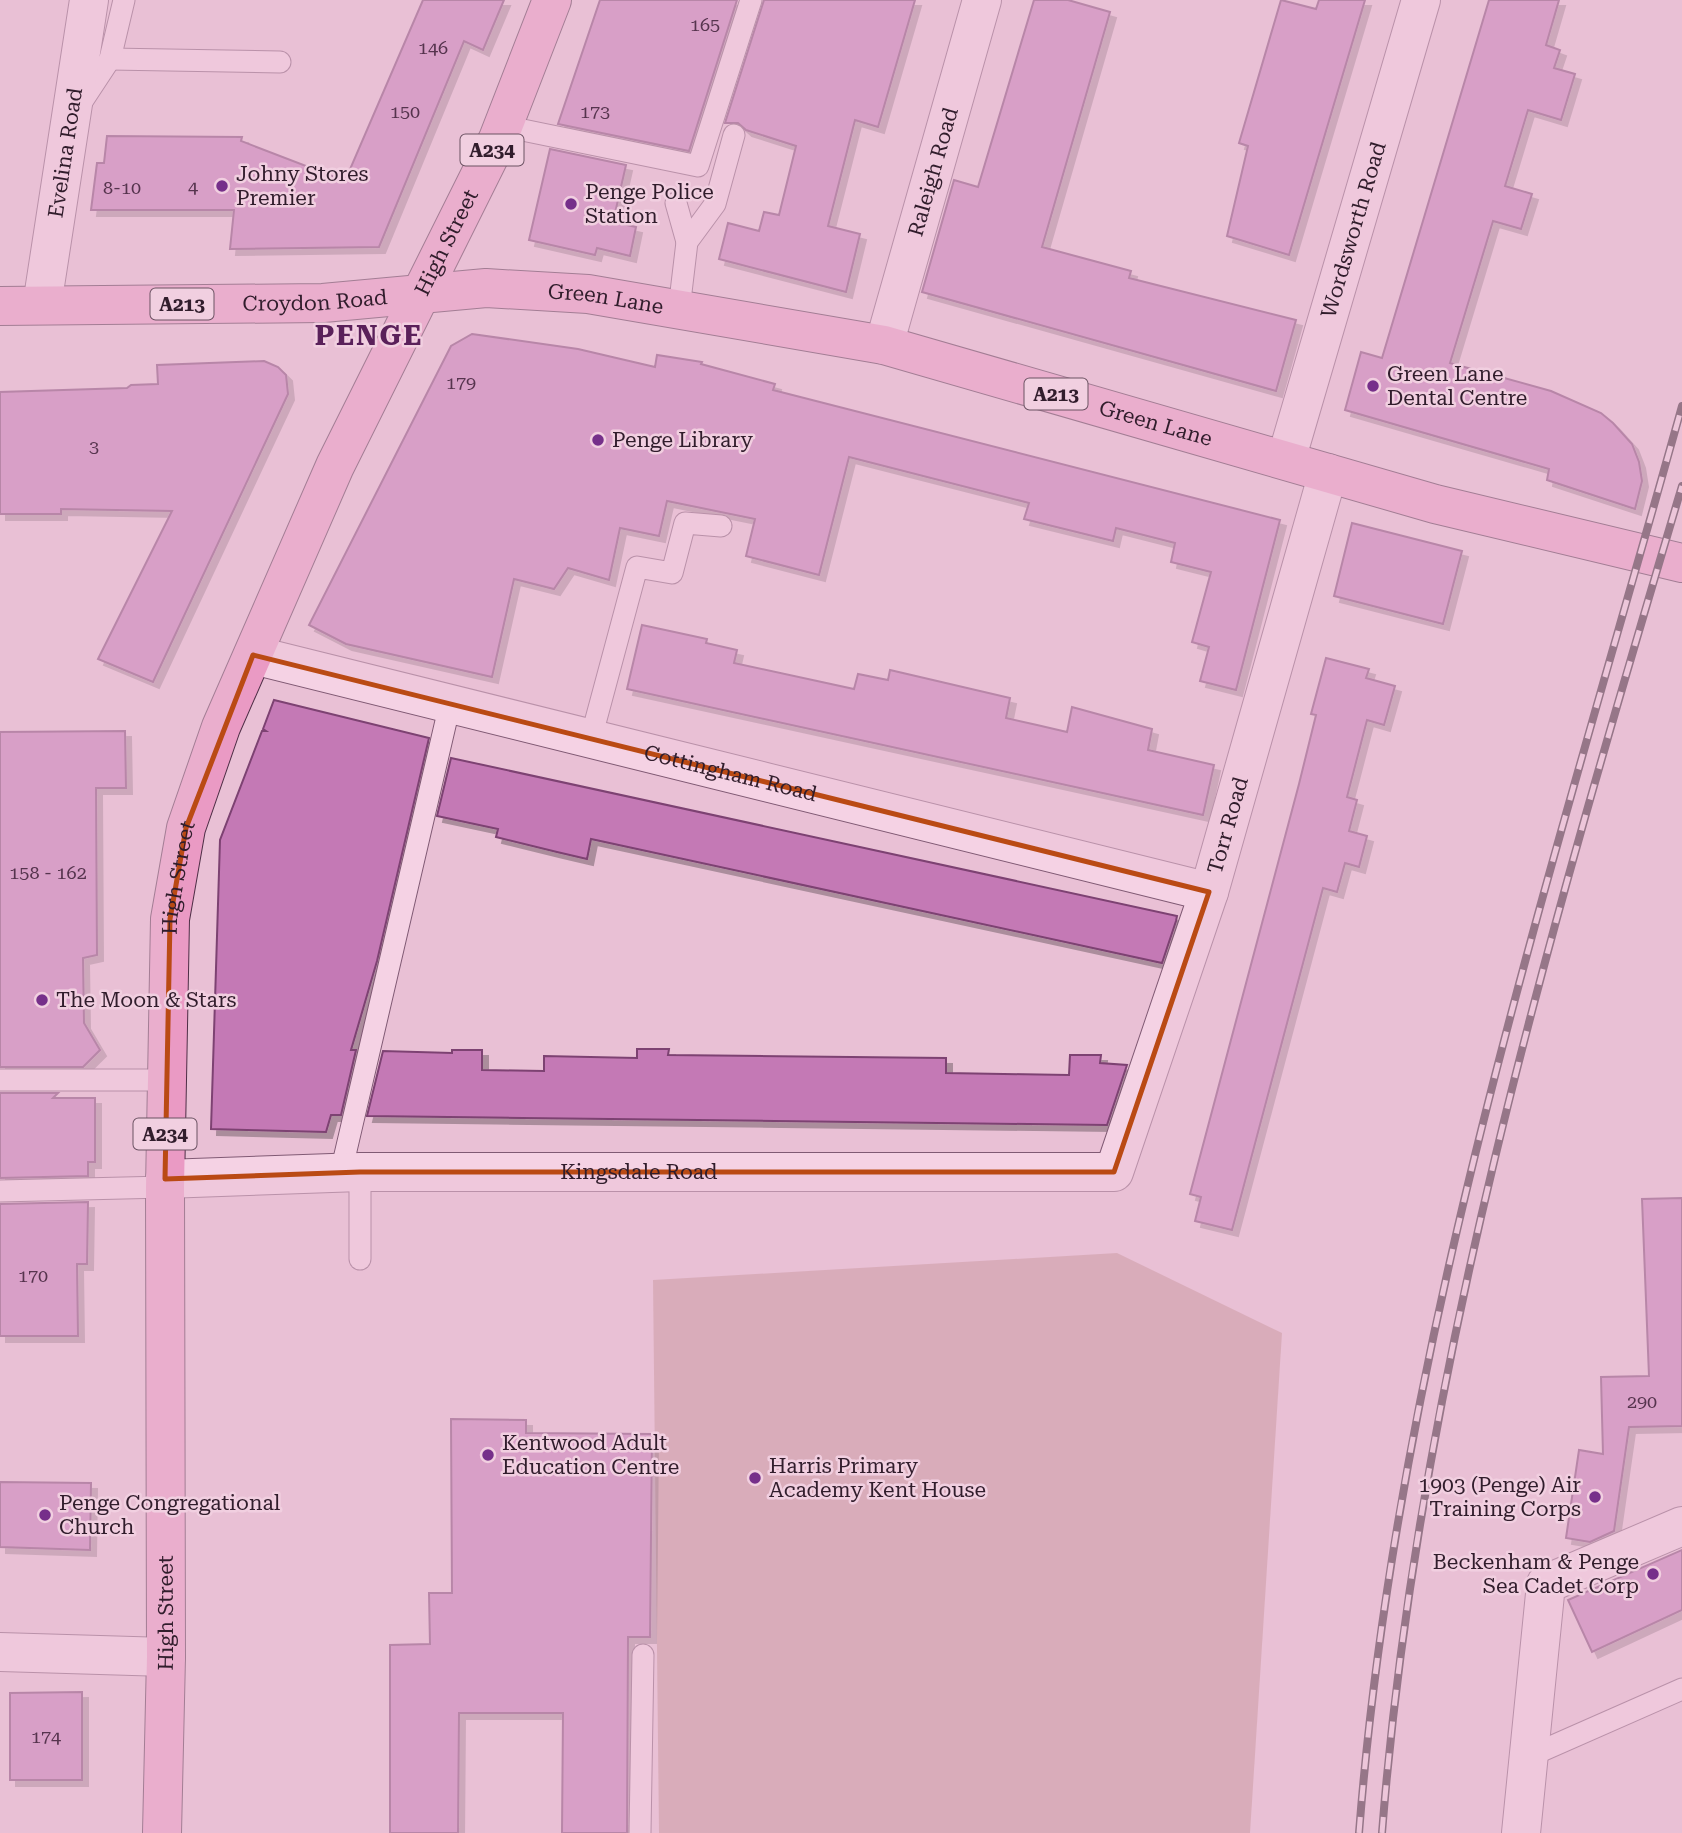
<svg xmlns="http://www.w3.org/2000/svg" width="1682" height="1833" font-family="'Roboto Serif',serif">
	<style>
		.green { fill: #c6969a }
		.building { fill: #c479b5; stroke: #7d4272; stroke-width: 2; filter: url(#shadow) }
		.lines { fill: none; stroke-linecap: round; stroke-linejoin: round }
		.lane-casing { stroke: #805a74; stroke-width: 23 }
		.street-casing { stroke: #805a74; stroke-width: 40 }
		.primary-casing { stroke: #4e2e46; stroke-width: 40 }
		.lane { stroke: #f5d2e4; stroke-width: 21 }
		.street { stroke: #f5d2e4; stroke-width: 38 }
		.primary { stroke: #ea9ac4; stroke-width: 38 }
		.rail-casing { stroke: #311d2c; stroke-width: 8 }
		.rail { stroke: #f1cfe0; stroke-width: 5; stroke-dasharray: 16; stroke-linecap: butt }
		.marked { fill: none; stroke: #ba4a14; stroke-width: 5; stroke-linejoin: round }
		.poi-dot { fill: #762f8a; stroke: #f1cfe0; stroke-width: 2.5 }
		.labels { text-anchor: middle; dominant-baseline: central; stroke-width: 5; stroke-linejoin: round; paint-order: stroke }
		.number-label { font-size: 18px; fill: #56344e }
		.shield { fill: #f1cfe0; stroke: #6b5262; stroke-width: 2 }
		.shield-label { font-size: 19px; font-weight: bold; fill: #311d2c }
		.street-label { font-size: 21px; fill: #311d2c; stroke: #f1cfe0 }
		.poi-label { font-size: 21px; fill: #311d2c; stroke: #f1cfe0; text-anchor: start }
		.district-label { font-size: 28px; font-weight: bold; letter-spacing: 2px; fill: #5a205a; stroke: #f1cfe0 }
	</style>
	<defs>
		<filter id="shadow"><feDropShadow dx="6" dy="6" stdDeviation="0" flood-color="#0004"/></filter>
	</defs>
	<rect width="100%" height="100%" fill="#e9c0d5"/>
	<path class="green" d="M 1117,1253 L 1282,1333 L 1250,1833 L 659,1833 L 653,1280 Z"/>
	<g class="building">
		<path d="M 423,0 L 504,0 L 483,50 L 464,41 L 379,247 L 230,249 L 234,210 L 91,210 L 97,163 L 104,163 L 107,136 L 242,137 L 241,141 L 345,181 Z"/>
		<path d="M 600,0 L 737,0 L 689,151 L 558,124 Z"/>
		<path d="M 764,0 L 915,0 L 878,127 L 855,120 L 828,226 L 860,234 L 846,292 L 719,259 L 728,223 L 759,231 L 764,212 L 779,215 L 796,146 L 746,130 L 738,123 L 725,123 Z"/>
		<path d="M 1034,0 L 1068,0 L 1110,12 L 1042,247 L 1131,271 L 1129,278 L 1296,320 L 1276,391 L 922,292 L 954,180 L 978,187 Z"/>
		<path d="M 1281,0 L 1316,9 L 1319,0 L 1365,0 L 1289,255 L 1227,236 L 1248,146 L 1239,143 Z"/>
		<path d="M 1489,0 L 1559,0 L 1546,45 L 1560,50 L 1554,68 L 1575,74 L 1561,120 L 1528,110 L 1505,186 L 1532,194 L 1521,229 L 1493,221 L 1450,363 L 1551,391 L 1601,413 L 1613,423 L 1632,444 L 1639,462 L 1642,481 L 1635,509 L 1547,480 L 1549,469 L 1345,410 L 1361,352 L 1382,358 Z"/>
		<path d="M 550,149 L 626,165 L 613,222 L 636,227 L 630,256 L 597,248 L 595,255 L 529,240 Z"/>
		<path d="M 472,334 L 578,349 L 655,367 L 657,355 L 702,362 L 701,364 L 775,384 L 773,390 L 1280,520 L 1236,690 L 1200,681 L 1209,647 L 1192,642 L 1211,572 L 1171,562 L 1175,543 L 1116,528 L 1113,541 L 1024,519 L 1029,503 L 849,457 L 819,575 L 746,556 L 755,519 L 667,501 L 659,536 L 620,528 L 609,580 L 568,568 L 554,589 L 514,579 L 492,677 L 346,644 L 309,625 L 451,346 Z"/>
		<path d="M 264,361 L 278,367 L 286,375 L 288,394 L 153,682 L 98,659 L 172,511 L 61,509 L 61,514 L 0,514 L 0,392 L 127,388 L 131,385 L 158,384 L 157,365 Z"/>
		<path d="M 1352,523 L 1462,551 L 1443,624 L 1334,596 Z"/>
		<path d="M 642,625 L 707,639 L 706,643 L 737,650 L 734,663 L 854,689 L 858,674 L 888,680 L 890,670 L 1010,698 L 1006,718 L 1037,725 L 1067,732 L 1072,707 L 1152,729 L 1148,750 L 1214,765 L 1203,815 L 627,689 Z"/>
		<path d="M 1326,658 L 1369,669 L 1366,678 L 1395,686 L 1384,725 L 1367,720 L 1347,797 L 1357,800 L 1349,831 L 1367,836 L 1359,867 L 1345,863 L 1337,892 L 1323,888 L 1232,1230 L 1195,1221 L 1201,1197 L 1190,1194 L 1299,784 L 1316,715 L 1311,714 Z"/>
		<path d="M 274,700 L 429,738 L 377,961 L 351,1050 L 356,1050 L 341,1115 L 331,1115 L 326,1132 L 211,1129 L 220,840 L 262,731 L 266,731 L 263,729 Z"/>
		<path d="M 125,731 L 126,788 L 96,788 L 97,955 L 83,958 L 84,1023 L 100,1050 L 83,1067 L 0,1067 L 0,732 Z"/>
		<path d="M 451,758 L 1177,916 L 1176,921 L 1162,963 L 591,839 L 587,859 L 557,852 L 496,837 L 498,829 L 437,816 Z"/>
		<path d="M 637,1049 L 669,1049 L 668,1055 L 946,1058 L 946,1073 L 1069,1075 L 1070,1055 L 1101,1055 L 1100,1063 L 1127,1065 L 1107,1125 L 367,1116 L 383,1051 L 452,1053 L 452,1050 L 482,1050 L 482,1070 L 544,1071 L 544,1056 L 637,1058 Z"/>
		<path d="M 0,1093 L 58,1093 L 53,1098 L 95,1098 L 95,1162 L 88,1162 L 88,1176 L 0,1178 Z"/>
		<path d="M 1682,1198 L 1682,1426 L 1629,1427 L 1614,1531 L 1590,1542 L 1566,1538 L 1579,1450 L 1603,1454 L 1601,1377 L 1649,1376 L 1642,1199 Z"/>
		<path d="M 88,1202 L 87,1264 L 77,1264 L 78,1336 L 0,1336 L 0,1204 Z"/>
		<path d="M 451,1419 L 526,1420 L 526,1433 L 652,1434 L 650,1637 L 628,1637 L 627,1833 L 562,1833 L 563,1713 L 459,1713 L 458,1833 L 390,1833 L 390,1645 L 430,1644 L 429,1593 L 452,1593 Z"/>
		<path d="M 0,1482 L 91,1483 L 90,1550 L 0,1547 Z"/>
		<path d="M 1682,1550 L 1682,1610 L 1592,1652 L 1568,1600 Z"/>
		<path d="M 82,1692 L 82,1780 L 10,1780 L 10,1693 Z"/>
	</g>
	<g class="lines">
		<defs>
			<g id="lane">
				<path d="M 110,59 L 280,62"/>
				<path d="M 81,103 L 110,59 L 124,0"/>
				<path d="M 503,126 L 698,166 L 751,0"/>
				<path d="M 676,203 L 687,242"/>
				<path d="M 679,309 L 687,242 L 715,204 L 734,135"/>
				<path d="M 591,738 L 637,567 L 672,573 L 685,523 L 721,526"/>
				<path d="M 0,1080 L 166,1080"/>
				<path d="M 341,1172 L 450,704"/>
				<path d="M 360,1172 L 360,1259"/>
				<path d="M 0,1191 L 165,1187"/>
				<path d="M 1530,1756 L 1682,1689"/>
				<path d="M 640,1833 L 643,1655"/>
			</g>
			<g id="street">
				<path id="s1" d="M 42,305 L 89,0"/>
				<path id="s2" d="M 884,345 L 982,0"/>
				<path id="s3" d="M 1286,460 L 1421,0"/>
				<path id="s4" d="M 253,655 L 1209,892"/>
				<path id="s5" d="M 165,1179 L 360,1172 L 1114,1172 L 1209,892 L 1328,473"/>
				<path d="M 0,1652 L 166,1657"/>
				<path d="M 1521,1833 L 1546,1584 L 1682,1526"/>
			</g>
			<g id="primary">
				<path id="s6" d="M 0,306 L 323,303 L 486,288 L 588,294 L 884,345 L 1435,504 L 1682,563"/>
				<path id="s7" d="M 162,1833 L 166,1657 L 165,1187 L 170,919 L 186,828 L 221,727 L 335,466 L 498,139 L 552,0"/>
			</g>
		</defs>
		<use href="#lane" class="lane-casing"/>
		<use href="#street" class="street-casing"/>
		<use href="#primary" class="primary-casing"/>
		<use href="#lane" class="lane"/>
		<use href="#street" class="street"/>
		<use href="#primary" class="primary"/>
		<defs>
			<g id="rail">
				<path d="M 1359,1833 C 1397,1344 1551,876 1682,406"/>
				<path d="M 1382,1833 C 1418,1372 1551,927 1682,486"/>
			</g>
		</defs>
		<use href="#rail" class="rail-casing"/>
		<use href="#rail" class="rail"/>
	</g>
	<path d="M0 0H1682V1833H0ZM 253,655 L 1209,892 L 1114,1172 L 360,1172 L 165,1179 L 170,919 L 186,828 Z" fill="#e9c0d5" fill-opacity=".55" fill-rule="evenodd"/>
	<path class="marked" d="M 253,655 L 1209,892 L 1114,1172 L 360,1172 L 165,1179 L 170,919 L 186,828 Z"/>
	<g class="poi-dot">
		<circle cx="222" cy="186" r="7"/>
		<circle cx="571" cy="204" r="7"/>
		<circle cx="1373" cy="386" r="7"/>
		<circle cx="598" cy="440" r="7"/>
		<circle cx="42" cy="1000" r="7"/>
		<circle cx="488" cy="1455" r="7"/>
		<circle cx="755" cy="1478" r="7"/>
		<circle cx="1595" cy="1497" r="7"/>
		<circle cx="45" cy="1515" r="7"/>
		<circle cx="1653" cy="1574" r="7"/>
	</g>
	<g class="labels">
		<g class="number-label">
			<text x="705" y="24">165</text>
			<text x="433" y="47">146</text>
			<text x="405" y="111">150</text>
			<text x="595" y="111">173</text>
			<text x="193" y="186">4</text>
			<text x="122" y="187">8-10</text>
			<text x="461" y="382">179</text>
			<text x="94" y="446">3</text>
			<text x="48" y="872">158 - 162</text>
			<text x="33" y="1275">170</text>
			<text x="1642" y="1401">290</text>
			<text x="46" y="1736">174</text>
		</g>
		<g class="shield">
			<rect x="460.5" y="134.5" width="63" height="31" rx="5"/>
			<rect x="150.5" y="288.5" width="63" height="31" rx="5"/>
			<rect x="1024.5" y="378.5" width="63" height="31" rx="5"/>
			<rect x="133.5" y="1118.5" width="63" height="31" rx="5"/>
		</g>
		<g class="shield-label">
			<text x="492" y="150">A234</text>
			<text x="182" y="304">A213</text>
			<text x="1056" y="394">A213</text>
			<text x="165" y="1134">A234</text>
		</g>
		<g class="street-label">
			<text stroke="none"><textPath href="#s1" startOffset="154">Evelina Road</textPath></text>
			<text stroke="none"><textPath href="#s2" startOffset="180">Raleigh Road</textPath></text>
			<text stroke="none"><textPath href="#s3" startOffset="240">Wordsworth Road</textPath></text>
			<text stroke="none"><textPath href="#s7" startOffset="1648">High Street</textPath></text>
			<text stroke="none"><textPath href="#s6" startOffset="607">Green Lane</textPath></text>
			<text stroke="none"><textPath href="#s6" startOffset="315">Croydon Road</textPath></text>
			<text stroke="none"><textPath href="#s6" startOffset="1172">Green Lane</textPath></text>
			<text stroke="none"><textPath href="#s4" startOffset="492">Cottingham Road</textPath></text>
			<text stroke="none"><textPath href="#s5" startOffset="1314">Torr Road</textPath></text>
			<text stroke="none"><textPath href="#s7" startOffset="956">High Street</textPath></text>
			<text stroke="none"><textPath href="#s5" startOffset="474">Kingsdale Road</textPath></text>
			<text stroke="none"><textPath href="#s7" startOffset="220">High Street</textPath></text>
		</g>
		<g class="poi-label">
			<text x="236" y="174">Johny Stores<tspan x="236" dy="24">Premier</tspan></text>
			<text x="585" y="192">Penge Police<tspan x="585" dy="24">Station</tspan></text>
			<text x="1387" y="374">Green Lane<tspan x="1387" dy="24">Dental Centre</tspan></text>
			<text x="612" y="440">Penge Library</text>
			<text x="56" y="1000">The Moon &amp; Stars</text>
			<text x="502" y="1443">Kentwood Adult<tspan x="502" dy="24">Education Centre</tspan></text>
			<text x="769" y="1466">Harris Primary<tspan x="769" dy="24">Academy Kent House</tspan></text>
			<text x="1581" y="1485" text-anchor="end">1903 (Penge) Air<tspan x="1581" dy="24">Training Corps</tspan></text>
			<text x="59" y="1503">Penge Congregational<tspan x="59" dy="24">Church</tspan></text>
			<text x="1639" y="1562" text-anchor="end">Beckenham &amp; Penge<tspan x="1639" dy="24">Sea Cadet Corp</tspan></text>
		</g>
		<g class="district-label">
			<text x="369" y="335">PENGE</text>
		</g>
	</g>
</svg>
